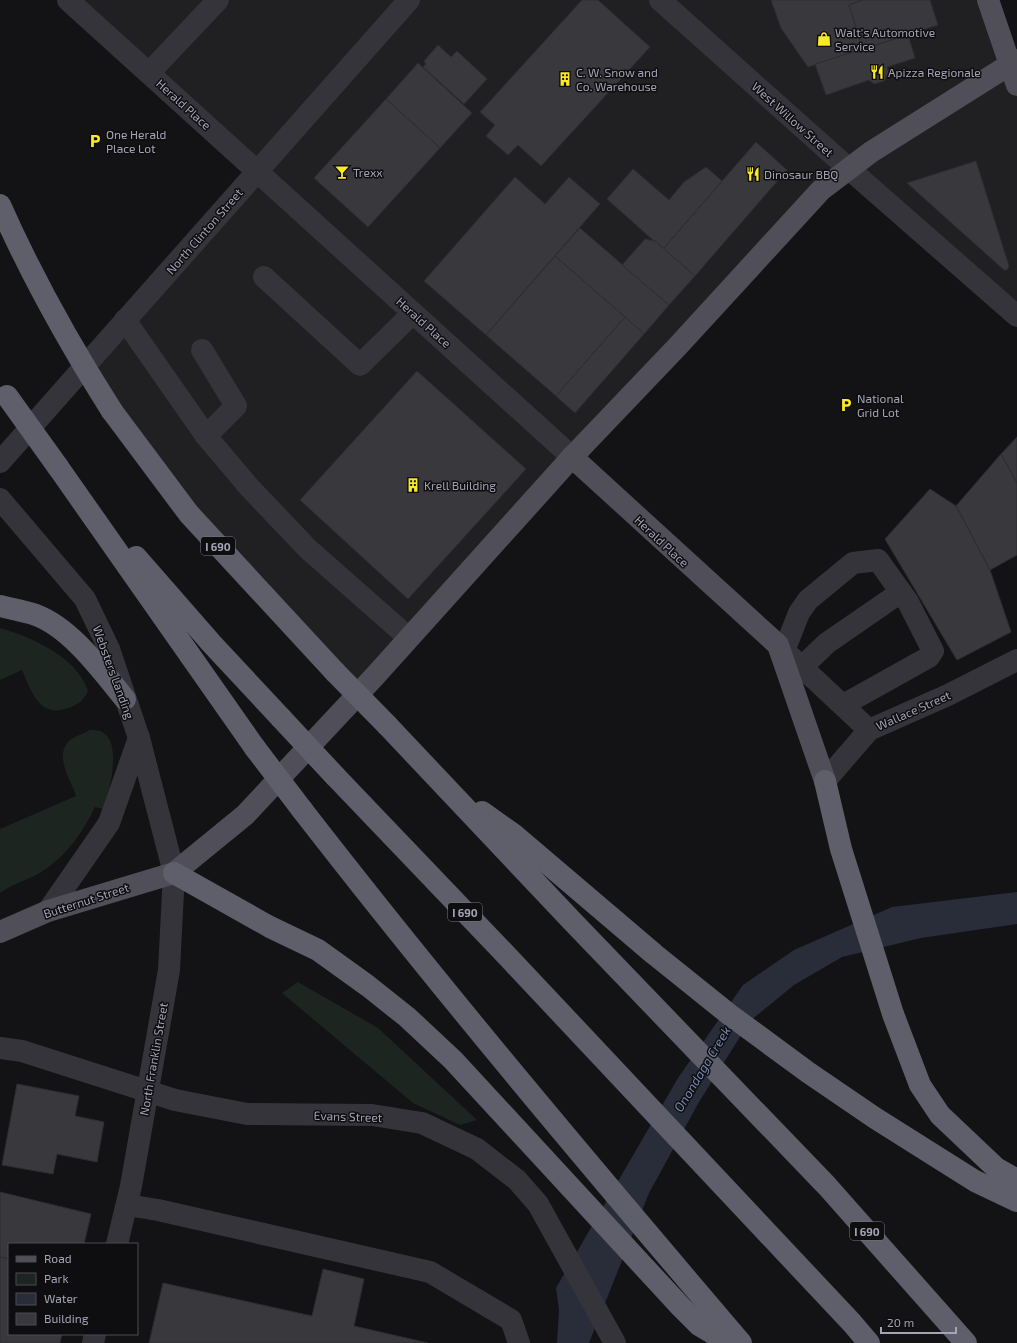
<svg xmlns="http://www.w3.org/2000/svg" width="1017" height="1343" font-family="'Exo 2',sans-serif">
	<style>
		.built { fill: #201f22 }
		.green { fill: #1d2520 }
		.water { fill: #292d39 }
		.building { fill: #38383d; stroke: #2e2d31 }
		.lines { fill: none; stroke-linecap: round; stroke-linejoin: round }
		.minor { stroke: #34343a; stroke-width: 22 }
		.major { stroke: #504f59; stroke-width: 22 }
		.highway { stroke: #5f5f6b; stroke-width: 22 }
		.highway-bridge { stroke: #5f5f6b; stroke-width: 22 }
		.labels { text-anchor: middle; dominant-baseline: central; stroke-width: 3; stroke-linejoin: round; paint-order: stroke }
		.shield { fill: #0e0e10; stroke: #777784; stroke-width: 1 }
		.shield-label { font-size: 11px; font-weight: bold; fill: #a4a4b6 }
		.poi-label { font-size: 12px; fill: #a4a4b6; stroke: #0e0e10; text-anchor: start }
		.street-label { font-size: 12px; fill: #a4a4b6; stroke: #0e0e10 }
		.water-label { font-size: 13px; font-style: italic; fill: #7988b3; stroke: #0e0e10 }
	</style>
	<rect width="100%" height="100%" fill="#131315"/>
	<path class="built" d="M 68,0 L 988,0 L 1017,85 L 1017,316 L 848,168 L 359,693 L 291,626 L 84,367 L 257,171 Z"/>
	<g class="green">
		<path d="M 0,628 C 32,637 77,657 88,691 C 83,701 79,704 68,708 C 39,719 31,690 22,670 L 0,680 Z"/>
		<path d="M 90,730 C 127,727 110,788 104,809 L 95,807 C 82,834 65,858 38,874 C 25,881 12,884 0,893 L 0,829 L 76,796 C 71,780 53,755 70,740 C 76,736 84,733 90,730 Z"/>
		<path d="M 298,982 L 378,1028 L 477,1120 L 460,1125 L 413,1103 L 282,993 Z"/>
	</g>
	<path class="water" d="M 1017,892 L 1017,924 L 921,938 L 842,957 L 794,985 L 750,1021 L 699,1102 L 649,1193 L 589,1343 L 557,1343 L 559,1310 L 556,1288 L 678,1078 L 743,985 L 794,950 L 892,907 Z"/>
	<g class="building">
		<path d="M 582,0 L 598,0 L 650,47 L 541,166 L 518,145 L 508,155 L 486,136 L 495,125 L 480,112 Z"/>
		<path d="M 771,0 L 863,0 L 849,5 L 863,49 L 808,67 L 781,28 Z"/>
		<path d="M 863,0 L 930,0 L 938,25 L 863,49 L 849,5 Z"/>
		<path d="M 908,35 L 915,58 L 887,67 L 889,73 L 884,81 L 874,84 L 869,80 L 826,95 L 815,64 Z"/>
		<path d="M 438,45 L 451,57 L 457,51 L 487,79 L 464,104 L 423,67 L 426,64 L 424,61 Z"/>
		<path d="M 418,63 L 472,113 L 440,148 L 386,99 Z"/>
		<path d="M 386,99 L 440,148 L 368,227 L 314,178 Z"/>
		<path d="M 756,142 L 787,170 L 695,276 L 663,249 Z"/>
		<path d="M 976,161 L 1009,266 L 1007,270 L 1004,270 L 907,183 Z"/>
		<path d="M 706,167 L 722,181 L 663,249 L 607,199 L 633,169 L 669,200 L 684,182 Z"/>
		<path d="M 515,177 L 545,204 L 569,177 L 600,204 L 486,335 L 424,281 Z"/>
		<path d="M 580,228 L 669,305 L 644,334 L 555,256 Z"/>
		<path d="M 645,239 L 655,241 L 695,276 L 669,305 L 622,265 Z"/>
		<path d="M 555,256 L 625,317 L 556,396 L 486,335 Z"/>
		<path d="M 625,317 L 644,334 L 575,413 L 556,396 Z"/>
		<path d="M 417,371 L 526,469 L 408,599 L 300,500 Z"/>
		<path d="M 1017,437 L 1017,483 L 1001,454 Z"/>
		<path d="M 1001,454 L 1017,483 L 1017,555 L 990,570 L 956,506 Z"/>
		<path d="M 930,489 L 956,506 L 990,570 L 1011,632 L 957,660 L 885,539 Z"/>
		<path d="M 17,1084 L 79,1096 L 75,1116 L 104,1122 L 97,1162 L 57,1154 L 53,1174 L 2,1165 Z"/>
		<path d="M 0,1192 L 91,1214 L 84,1244 L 9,1244 L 9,1259 L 0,1257 Z"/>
		<path d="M 0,1257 L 9,1259 L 9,1334 L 62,1334 L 60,1343 L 0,1343 Z"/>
		<path d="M 323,1269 L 364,1279 L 354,1326 L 428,1343 L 149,1343 L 163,1283 L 312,1316 Z"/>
	</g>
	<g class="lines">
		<g class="minor">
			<path d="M 68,0 L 572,457"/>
			<path d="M 660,0 L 848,168 L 1017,316"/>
			<path d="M 149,73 L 218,0"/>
			<path d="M 264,277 L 360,365 L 413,313"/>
			<path d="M 125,320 L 206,436 L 236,406 L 202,350"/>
			<path d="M 206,436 L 249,487 L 308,549 L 409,638"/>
			<path d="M 0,462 L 409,0"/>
			<path d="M 0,499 L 85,599 L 109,649 L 139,738 L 174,873 L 169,970 L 131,1186 L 117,1244"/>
			<path d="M 784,651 L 799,613 L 808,600 L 853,563 L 878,560 L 908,602 L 933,651 L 929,657 L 843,705"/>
			<path d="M 791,657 L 869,730"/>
			<path d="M 802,667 L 827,643 L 901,592"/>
			<path d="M 825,781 L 869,730 L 948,695 L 1017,660"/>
			<path d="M 48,911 L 109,823 L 139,738"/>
			<path d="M 0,1048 L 22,1051 L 175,1100 L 247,1114 L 372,1115 L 422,1123 L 477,1149 L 517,1180 L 538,1204 L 615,1343"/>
			<path d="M 127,1205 L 158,1210 L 430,1272 L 511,1320 L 519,1343"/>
			<path d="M 93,1343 L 95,1334"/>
		</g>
		<g class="major">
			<path d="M 988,0 L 1017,85"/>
			<path d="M 572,457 L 778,645 L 825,781"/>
			<path d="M 0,932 L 48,911 L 174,873 L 245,815 L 375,676 L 572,457 L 677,347 L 821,190 L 871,152 L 1017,60"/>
		</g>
		<g class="highway">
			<path d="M 112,411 L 189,514 L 335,672"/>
			<path d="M 58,467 L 255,748"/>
			<path d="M 136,557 L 212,644 L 281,718"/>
			<path d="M 0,606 C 12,609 24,611 36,615 C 71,628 102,671 125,699"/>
			<path d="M 387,725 L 573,922 L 827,1186 L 966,1343"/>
			<path d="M 335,776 L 509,958 L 852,1323 L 869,1343"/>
			<path d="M 825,781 L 841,849 L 893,1014 L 920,1085 L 940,1115 L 996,1168 L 1017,1180"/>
			<path d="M 303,811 C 444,993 592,1168 741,1343"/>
			<path d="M 482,812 L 513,834 L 654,954 L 730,1015 L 809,1073 L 875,1118 L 975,1181 L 1017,1201"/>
			<path d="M 174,873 L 270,927 L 318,950 L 368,986 L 407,1017 L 453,1060 L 681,1307 L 699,1325 L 729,1343"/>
		</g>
		<g class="highway-bridge">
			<path d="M 0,205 C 32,277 70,345 112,411"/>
			<path d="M 7,396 L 58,467"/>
			<path d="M 335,672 L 387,725"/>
			<path d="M 281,718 L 335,776"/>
			<path d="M 255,748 L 303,811"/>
		</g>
	</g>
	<defs>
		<symbol id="shop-bare" viewBox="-9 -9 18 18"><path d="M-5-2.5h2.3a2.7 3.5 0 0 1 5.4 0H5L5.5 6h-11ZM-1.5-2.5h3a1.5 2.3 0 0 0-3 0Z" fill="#faea26" stroke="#0e0e10" stroke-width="2.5" paint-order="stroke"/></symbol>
		<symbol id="restaurant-bare" viewBox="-9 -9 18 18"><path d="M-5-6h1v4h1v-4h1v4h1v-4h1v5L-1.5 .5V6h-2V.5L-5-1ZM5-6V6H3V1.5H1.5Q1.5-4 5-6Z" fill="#faea26" stroke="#0e0e10" stroke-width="2.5" paint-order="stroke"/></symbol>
		<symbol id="building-bare" viewBox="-9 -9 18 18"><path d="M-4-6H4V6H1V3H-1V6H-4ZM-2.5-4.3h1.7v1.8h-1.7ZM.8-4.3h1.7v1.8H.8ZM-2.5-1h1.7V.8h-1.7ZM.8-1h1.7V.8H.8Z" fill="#faea26" stroke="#0e0e10" stroke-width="2.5" paint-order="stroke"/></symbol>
		<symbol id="parking-bare" viewBox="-9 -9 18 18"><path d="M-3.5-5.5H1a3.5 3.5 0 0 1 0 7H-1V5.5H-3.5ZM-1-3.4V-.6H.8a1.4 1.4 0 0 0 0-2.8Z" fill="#faea26" stroke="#0e0e10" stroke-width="2.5" paint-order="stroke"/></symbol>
		<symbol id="bar-bare" viewBox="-9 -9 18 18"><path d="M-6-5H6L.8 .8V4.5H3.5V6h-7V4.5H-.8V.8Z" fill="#faea26" stroke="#0e0e10" stroke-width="2.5" paint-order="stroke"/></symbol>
	</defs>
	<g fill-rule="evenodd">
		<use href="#shop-bare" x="814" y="29" width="20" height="20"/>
		<use href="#restaurant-bare" x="867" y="62" width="20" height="20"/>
		<use href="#building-bare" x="555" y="69" width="20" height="20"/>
		<use href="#parking-bare" x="85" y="131" width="20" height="20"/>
		<use href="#bar-bare" x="332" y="162" width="20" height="20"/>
		<use href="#restaurant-bare" x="743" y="164" width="20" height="20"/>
		<use href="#parking-bare" x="836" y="395" width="20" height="20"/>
		<use href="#building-bare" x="403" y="475" width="20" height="20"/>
	</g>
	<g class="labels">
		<g class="shield">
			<rect x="201" y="537" width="34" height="18" rx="3"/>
			<rect x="448" y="903" width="34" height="18" rx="3"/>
			<rect x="850" y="1222" width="34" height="18" rx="3"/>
		</g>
		<g class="shield-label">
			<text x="218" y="546">I 690</text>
			<text x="465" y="912">I 690</text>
			<text x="867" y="1231">I 690</text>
		</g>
		<g class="poi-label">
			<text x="835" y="32">Walt's Automotive<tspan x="835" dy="14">Service</tspan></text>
			<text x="576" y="72">C. W. Snow and<tspan x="576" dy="14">Co. Warehouse</tspan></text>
			<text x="888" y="72">Apizza Regionale</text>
			<text x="106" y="134">One Herald<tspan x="106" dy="14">Place Lot</tspan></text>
			<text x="353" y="172">Trexx</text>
			<text x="764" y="174">Dinosaur BBQ</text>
			<text x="857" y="398">National<tspan x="857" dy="14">Grid Lot</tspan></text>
			<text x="424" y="485">Krell Building</text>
		</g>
		<g class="street-label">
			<text transform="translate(184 104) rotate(42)">Herald Place</text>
			<text transform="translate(793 119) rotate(42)">West Willow Street</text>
			<text transform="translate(204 231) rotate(-49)">North Clinton Street</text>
			<text transform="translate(424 322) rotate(42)">Herald Place</text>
			<text transform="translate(662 541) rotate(43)">Herald Place</text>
			<text transform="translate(114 672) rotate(70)">Websters Landing</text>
			<text transform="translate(913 710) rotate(-24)">Wallace Street</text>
			<text transform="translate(86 900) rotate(-18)">Butternut Street</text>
			<text transform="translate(153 1059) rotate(-80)">North Franklin Street</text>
			<text transform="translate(348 1116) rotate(2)">Evans Street</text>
		</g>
		<g class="water-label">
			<text transform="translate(702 1069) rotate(-59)">Onondaga Creek</text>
		</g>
	</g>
	<rect x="8" y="1243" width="130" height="92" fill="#0e0e10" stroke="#4a4a52"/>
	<rect x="16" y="1256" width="20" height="6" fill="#504f59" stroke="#4a4a52"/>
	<text x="44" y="1263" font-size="12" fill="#a4a4b6">Road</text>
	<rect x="16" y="1273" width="20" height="12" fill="#1d2520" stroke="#4a4a52"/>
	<text x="44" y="1283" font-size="12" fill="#a4a4b6">Park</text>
	<rect x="16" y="1293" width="20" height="12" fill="#292d39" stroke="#4a4a52"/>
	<text x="44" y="1303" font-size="12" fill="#a4a4b6">Water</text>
	<rect x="16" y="1313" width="20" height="12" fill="#38383d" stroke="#4a4a52"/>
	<text x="44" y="1323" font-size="12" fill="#a4a4b6">Building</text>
	<path d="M881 1327v6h75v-6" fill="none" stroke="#a4a4b6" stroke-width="2"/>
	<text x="887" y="1327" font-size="12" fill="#a4a4b6" stroke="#0e0e10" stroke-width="3" paint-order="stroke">20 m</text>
</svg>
